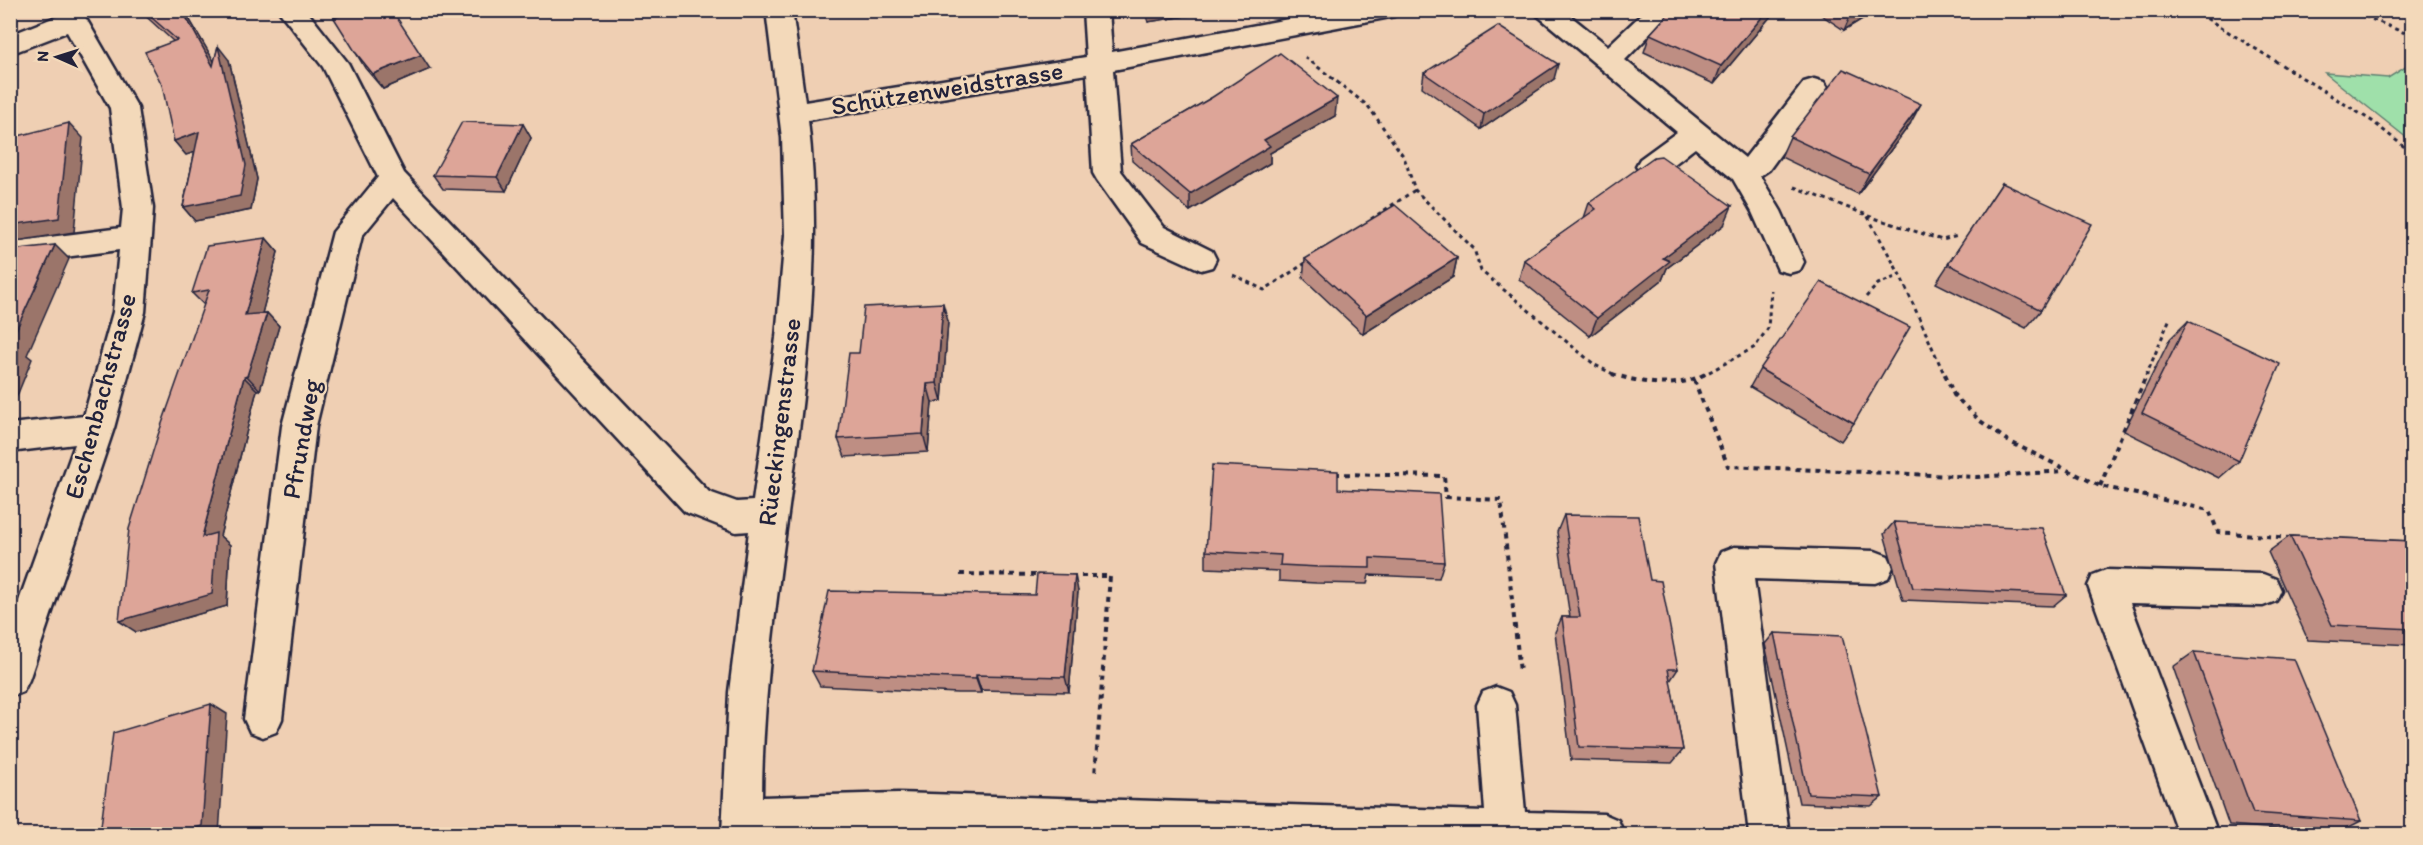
<svg xmlns="http://www.w3.org/2000/svg" width="2423" height="845" font-family="Itim,sans-serif">
	<style>
		.green { fill: #9fe0aa; stroke: #608172; stroke-width: 1.5 }
		.lines { fill: none; stroke-linecap: round; stroke-linejoin: round }
		.minor-casing { stroke: #22223b; stroke-width: 5 }
		.path-far1 { stroke: #22223b; stroke-width: 3; stroke-dasharray: 4 4; stroke-linecap: butt }
		.path { stroke: #22223b; stroke-width: 4; stroke-dasharray: 5 5; stroke-linecap: butt }
		.minor { fill: #f3d9ba; fill-rule: evenodd }
		.wall { fill: #be8e83; stroke: #22223b; stroke-width: 1.5 }
		.shaded-wall { fill: #9b746a; stroke: #22223b; stroke-width: 1.5 }
		.building { fill: #dda598; stroke: #22223b; stroke-width: 1.5 }
		.labels { text-anchor: middle; dominant-baseline: central; stroke-width: 4.5; stroke-linejoin: round; paint-order: stroke }
		.street-label { font-size: 26px; fill: #22223b; stroke: #f3d9ba }
	</style>
	<rect width="100%" height="100%" fill="#efcfb3"/>
	<filter id="ink" filterUnits="userSpaceOnUse"><feTurbulence type="fractalNoise" baseFrequency=".0167" numOctaves="2"/><feDisplacementMap in="SourceGraphic" scale="12" xChannelSelector="R" yChannelSelector="G"/><feConvolveMatrix kernelMatrix="1 2 1 2 8 2 1 2 1" color-interpolation-filters="sRGB"/></filter>
	<g filter="url(#ink)">
		<path class="green" d="M 2412,63 L 2412,142 L 2325,73 L 2388,78 Z"/>
		<g class="lines">
			<defs>
				<g id="minor">
					<path d="M 55,10 L 81,10 L 138,108 L 153,208 L 151,237 L 145,312 L 114,428 L 29,680 L 23,692 L 10,697 L 10,626 L 75,444 L 10,452 L 10,424 L 84,416 L 113,312 L 119,250 L 10,264 L 10,242 L 121,228 L 123,208 L 110,108 L 67,32 L 10,54 L 10,35 L 58,16 Z"/>
					<path d="M 278,10 L 306,10 L 348,63 L 404,173 L 709,492 L 737,502 L 753,501 L 776,338 L 785,235 L 782,138 L 766,10 L 792,10 L 805,102 L 1086,57 L 1083,10 L 1109,10 L 1112,52 L 1337,10 L 1398,10 L 1394,16 L 1385,18 L 1113,70 L 1121,171 L 1164,227 L 1212,251 L 1216,259 L 1212,267 L 1201,270 L 1142,243 L 1097,180 L 1093,173 L 1087,74 L 808,120 C 835,345 763,571 762,797 L 898,793 L 1485,811 L 1477,705 L 1483,692 L 1496,687 L 1509,692 L 1515,705 L 1525,812 L 1604,814 L 1618,820 L 1624,834 L 722,834 L 729,692 L 749,531 L 736,532 L 685,512 L 393,198 L 362,236 L 316,426 L 282,719 L 276,732 L 263,737 L 250,732 L 244,719 L 282,426 L 333,232 L 378,177 L 323,67 Z"/>
					<path d="M 1531,10 L 1563,10 L 1608,46 L 1646,10 L 1674,10 L 1625,60 L 1745,158 L 1804,82 L 1814,79 L 1824,82 L 1828,88 L 1824,94 L 1769,170 L 1760,176 L 1781,211 L 1804,262 L 1800,270 L 1789,273 L 1778,270 L 1752,212 L 1733,179 L 1695,148 C 1679,160 1661,179 1640,173 L 1636,166 L 1640,159 L 1677,132 Z"/>
					<path d="M 1734,547 L 1875,551 L 1888,556 L 1893,567 L 1888,578 L 1875,583 L 1754,579 L 1789,834 L 1749,834 L 1716,563 L 1721,552 Z"/>
					<path d="M 2106,570 L 2263,574 L 2276,579 L 2281,590 L 2276,601 L 2263,606 L 2130,603 L 2218,834 L 2178,834 L 2088,586 L 2093,575 Z"/>
				</g>
			</defs>
			<use href="#minor" class="minor-casing"/>
			<g class="path-far1">
				<path d="M 2193,10 L 2372,121 L 2412,153"/>
				<path d="M 2350,10 L 2412,36"/>
				<path d="M 1305,57 L 1368,106 L 1404,157 L 1415,190 L 1474,249 L 1481,271 L 1595,365 L 1617,376"/>
				<path d="M 1794,187 L 1867,215 L 1900,275 L 1945,376"/>
				<path d="M 1868,216 L 1942,240 L 1958,236"/>
				<path d="M 1371,219 L 1415,190"/>
				<path d="M 1233,275 L 1264,290 L 1307,262"/>
				<path d="M 1866,297 L 1878,284 L 1900,275"/>
				<path d="M 1702,376 L 1755,347 L 1768,328 L 1771,290"/>
				<path d="M 2146,376 L 2170,318"/>
			</g>
			<g class="path">
				<path d="M 1612,374 C 1642,383 1676,390 1705,374"/>
				<path d="M 1945,374 L 1954,395 L 1979,420 L 2008,441 L 2100,486 L 2209,510 L 2218,532 L 2290,538"/>
				<path d="M 1694,380 L 1728,466 L 1977,477 L 2065,471"/>
				<path d="M 1335,474 L 1444,476 L 1446,497 L 1501,500 L 1520,672"/>
				<path d="M 2100,486 L 2147,374"/>
				<path d="M 960,574 L 1040,575"/>
				<path d="M 1071,576 L 1110,576 L 1095,775"/>
			</g>
			<use href="#minor" class="minor"/>
		</g>
		<g class="wall">
			<path d="M 139,10 L 196,10 L 187,15 L 214,62 L 229,60 L 257,179 L 251,210 L 195,221 L 183,207 L 195,152 L 186,155 L 174,141 L 173,41 Z"/>
			<path d="M 1144,10 L 1211,10 L 1211,12 L 1148,22 Z"/>
			<path d="M 1672,10 L 1776,10 L 1714,84 L 1644,52 L 1650,34 Z"/>
			<path d="M 1814,10 L 1877,10 L 1844,30 Z"/>
			<path d="M 356,53 L 430,69 L 383,89 L 365,68 Z"/>
			<path d="M 1424,73 L 1554,79 L 1481,129 L 1422,87 Z"/>
			<path d="M 1211,98 L 1335,116 L 1270,153 L 1270,163 L 1190,211 L 1132,161 L 1131,144 Z"/>
			<path d="M 523,124 L 531,138 L 506,191 L 443,189 L 433,175 Z"/>
			<path d="M 1910,124 L 1858,194 L 1781,157 L 1790,137 Z"/>
			<path d="M 2002,183 L 2041,310 L 2026,328 L 1936,283 Z"/>
			<path d="M 1589,203 L 1724,225 L 1667,268 L 1662,280 L 1590,336 L 1519,279 L 1524,260 L 1584,218 Z"/>
			<path d="M 266,238 L 278,252 L 262,313 L 267,313 L 279,326 L 260,390 L 257,390 L 220,536 L 230,545 L 227,606 L 136,632 L 204,305 L 192,293 Z"/>
			<path d="M 1457,258 L 1453,277 L 1363,334 L 1303,278 L 1305,259 Z"/>
			<path d="M 948,321 L 942,401 L 932,402 L 928,452 L 845,457 L 838,439 L 859,353 Z"/>
			<path d="M 2188,321 L 2239,461 L 2219,478 L 2124,431 L 2170,339 Z"/>
			<path d="M 1760,369 L 1854,423 L 1841,441 L 1750,387 Z"/>
			<path d="M 1338,489 L 1444,562 L 1439,578 L 1369,575 L 1367,584 L 1316,583 L 1279,581 L 1279,571 L 1206,568 L 1206,551 Z"/>
			<path d="M 1564,515 L 1650,580 L 1678,669 L 1670,681 L 1683,750 L 1672,763 L 1571,760 L 1555,632 L 1562,617 L 1570,617 L 1557,532 Z"/>
			<path d="M 1894,522 L 2066,595 L 2053,606 L 1903,600 L 1884,534 Z"/>
			<path d="M 2290,536 L 2412,541 L 2412,645 L 2308,640 L 2268,552 Z"/>
			<path d="M 1078,591 L 1069,692 L 981,690 L 981,693 L 957,693 L 820,686 L 812,671 L 1035,595 Z"/>
			<path d="M 1774,633 L 1882,797 L 1871,806 L 1799,803 L 1765,644 Z"/>
			<path d="M 2194,652 L 2361,821 L 2335,834 L 2229,825 L 2173,667 Z"/>
		</g>
		<g class="shaded-wall">
			<path d="M 182,10 L 196,10 L 187,15 L 225,80 L 213,66 Z"/>
			<path d="M 1147,10 L 1211,10 L 1211,12 L 1148,22 Z"/>
			<path d="M 1768,10 L 1776,10 L 1714,84 L 1721,66 Z"/>
			<path d="M 1855,10 L 1877,10 L 1844,30 L 1852,12 Z"/>
			<path d="M 218,46 L 229,60 L 257,179 L 251,210 L 195,221 L 183,207 Z"/>
			<path d="M 421,55 L 430,69 L 383,89 L 373,74 Z"/>
			<path d="M 1558,64 L 1554,79 L 1481,129 L 1484,114 Z"/>
			<path d="M 1337,98 L 1335,116 L 1270,153 L 1270,163 L 1190,211 L 1190,194 L 1264,140 Z"/>
			<path d="M 1921,104 L 1910,124 L 1858,194 L 1869,174 Z"/>
			<path d="M 69,123 L 83,138 L 74,232 L 10,242 L 10,225 Z"/>
			<path d="M 523,124 L 531,138 L 506,191 L 497,177 Z"/>
			<path d="M 10,128 L 24,152 L 10,138 Z"/>
			<path d="M 199,132 L 211,147 L 186,155 L 174,141 Z"/>
			<path d="M 1732,206 L 1724,225 L 1667,268 L 1662,280 L 1590,336 L 1597,318 L 1663,258 Z"/>
			<path d="M 266,238 L 278,252 L 258,329 L 245,315 Z"/>
			<path d="M 55,245 L 69,259 L 27,355 L 32,359 L 10,413 L 10,343 Z"/>
			<path d="M 1457,258 L 1453,277 L 1363,334 L 1366,315 Z"/>
			<path d="M 943,303 L 948,321 L 942,401 L 937,383 Z"/>
			<path d="M 267,313 L 279,326 L 260,390 L 247,376 Z"/>
			<path d="M 244,377 L 257,390 L 220,536 L 230,545 L 227,606 L 136,632 L 119,621 L 202,537 Z"/>
			<path d="M 927,384 L 932,402 L 928,452 L 923,434 Z"/>
			<path d="M 1075,575 L 1078,591 L 1069,692 L 1065,677 Z"/>
			<path d="M 976,675 L 981,690 L 981,693 L 976,679 Z"/>
			<path d="M 211,704 L 227,714 L 219,834 L 176,834 Z"/>
		</g>
		<g class="building">
			<path d="M 143,10 L 182,10 L 213,66 L 218,46 L 246,165 L 240,196 L 183,207 L 199,132 L 174,141 L 162,85 L 145,52 L 177,40 Z"/>
			<path d="M 353,10 L 392,10 L 421,55 L 373,74 L 356,53 L 334,18 Z"/>
			<path d="M 1672,10 L 1768,10 L 1721,66 L 1650,34 Z"/>
			<path d="M 1498,26 L 1558,64 L 1484,114 L 1424,73 Z"/>
			<path d="M 1280,53 L 1337,98 L 1264,140 L 1270,146 L 1190,194 L 1131,144 L 1211,98 Z"/>
			<path d="M 1843,69 L 1921,104 L 1869,174 L 1790,137 Z"/>
			<path d="M 462,122 L 523,124 L 497,177 L 433,175 Z"/>
			<path d="M 69,123 L 59,218 L 10,225 L 10,138 Z"/>
			<path d="M 1661,156 L 1732,206 L 1663,258 L 1670,261 L 1597,318 L 1524,260 L 1596,209 L 1589,203 L 1654,157 Z"/>
			<path d="M 2002,183 L 2092,224 L 2041,310 L 1948,264 Z"/>
			<path d="M 1395,205 L 1457,258 L 1366,315 L 1305,259 Z"/>
			<path d="M 266,238 L 245,315 L 267,313 L 247,376 L 244,377 L 202,537 L 216,533 L 212,594 L 119,621 L 129,529 L 158,435 L 209,290 L 192,293 L 207,246 Z"/>
			<path d="M 55,245 L 10,343 L 10,250 Z"/>
			<path d="M 1821,282 L 1910,327 L 1854,423 L 1760,369 Z"/>
			<path d="M 943,303 L 937,383 L 927,384 L 923,434 L 838,439 L 849,353 L 859,353 L 864,307 Z"/>
			<path d="M 2188,321 L 2280,364 L 2239,461 L 2142,413 Z"/>
			<path d="M 16,346 L 10,360 L 10,347 Z"/>
			<path d="M 1212,465 L 1338,471 L 1338,489 L 1439,494 L 1444,562 L 1370,558 L 1370,568 L 1319,567 L 1280,565 L 1281,555 L 1206,551 Z"/>
			<path d="M 1564,515 L 1638,516 L 1650,580 L 1661,581 L 1678,669 L 1668,669 L 1683,750 L 1579,747 L 1562,617 L 1580,617 Z"/>
			<path d="M 1894,522 L 2042,528 L 2066,595 L 1913,588 Z"/>
			<path d="M 2290,536 L 2412,541 L 2412,629 L 2332,625 Z"/>
			<path d="M 1037,574 L 1075,575 L 1065,677 L 976,675 L 976,679 L 952,678 L 812,671 L 829,591 L 1035,595 Z"/>
			<path d="M 1774,633 L 1842,636 L 1882,797 L 1808,794 Z"/>
			<path d="M 2194,652 L 2294,659 L 2361,821 L 2253,813 Z"/>
			<path d="M 211,704 L 202,826 L 176,834 L 100,834 L 113,733 Z"/>
		</g>
	</g>
	<g class="labels">
		<g class="street-label">
			<text transform="translate(947 88) rotate(-9)">Schützenweidstrasse</text>
			<text transform="translate(100 396) rotate(-75)">Eschenbachstrasse</text>
			<text transform="translate(779 422) rotate(-83)">Rüeckingenstrasse</text>
			<text transform="translate(301 439) rotate(-80)">Pfrundweg</text>
		</g>
	</g>
	<rect width="2423" height="845" fill="none" stroke="#f3d9ba" stroke-width="36"/>
	<rect x="18" y="18" width="2387" height="809" fill="none" stroke="#22223b" stroke-width="2" filter="url(#ink)"/>
	<g transform="translate(57 57) rotate(273)" stroke="#f3d9ba" stroke-width="4.5" paint-order="stroke">
	<path d="M0-4.5L10 22L0 15L-10 22Z" fill="#22223b"/>
	<text y="-9" font-size="16" font-weight="bold" text-anchor="middle" fill="#22223b">N</text>
	</g>
</svg>
